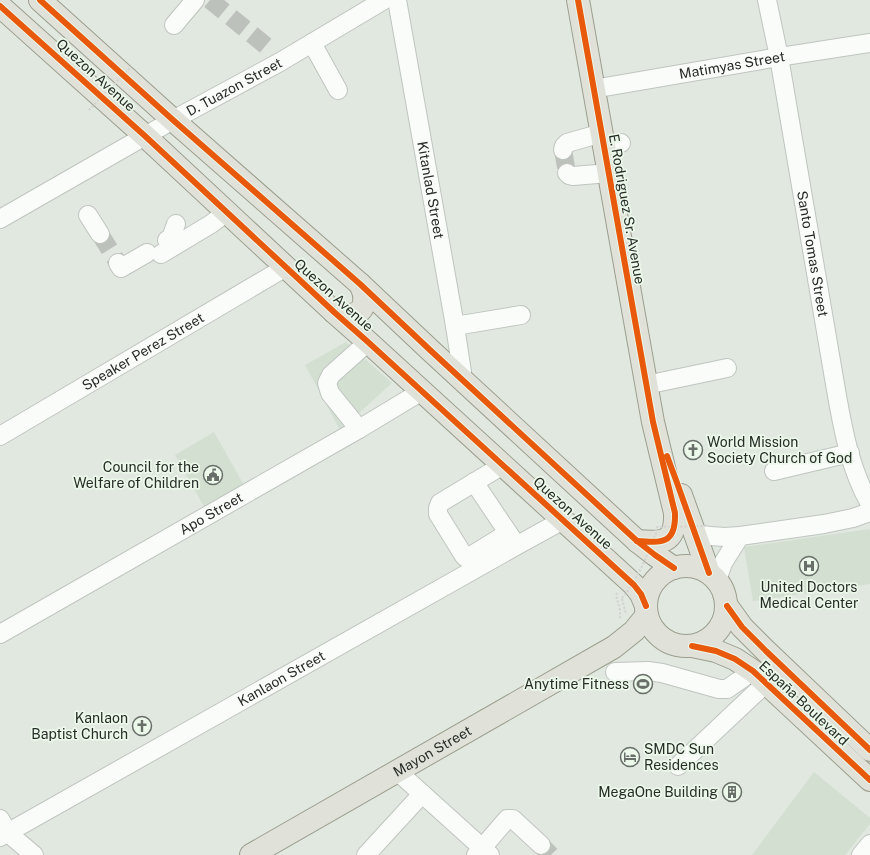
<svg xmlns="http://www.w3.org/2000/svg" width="870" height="855" font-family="'Public Sans',sans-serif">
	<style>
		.built { fill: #d3dfd1 }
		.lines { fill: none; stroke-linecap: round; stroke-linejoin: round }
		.minor-tunnel { stroke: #bcc2bb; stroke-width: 18; stroke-dasharray: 18 9; stroke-linecap: butt }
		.minor-casing { stroke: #bfc5bf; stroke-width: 20 }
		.major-casing { stroke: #9a9e8d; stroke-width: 24 }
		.path { stroke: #d0d2d0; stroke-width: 2; stroke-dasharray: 2 2; stroke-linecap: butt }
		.minor { stroke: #fafcfa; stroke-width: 18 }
		.major { stroke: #e0e1d9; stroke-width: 22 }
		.path-bridge { stroke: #d0d2d0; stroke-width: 2; stroke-dasharray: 2 2; stroke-linecap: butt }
		.cycleway-casing { stroke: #ecf8ea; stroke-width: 8 }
		.cycleway { stroke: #e8590c; stroke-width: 6 }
		.labels { text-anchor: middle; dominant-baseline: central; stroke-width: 3.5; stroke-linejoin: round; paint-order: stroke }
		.street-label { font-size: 14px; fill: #272c27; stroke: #ecf8ea }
		.poi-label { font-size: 14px; fill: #272c27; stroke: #ecf8ea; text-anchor: end }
	</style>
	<rect width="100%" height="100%" fill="#e1e8e0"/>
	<g class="built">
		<path d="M 346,342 L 392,383 L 340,430 L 305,365 Z"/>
		<path d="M 214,432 L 250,496 L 211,519 L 175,455 Z"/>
		<path d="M 869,529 L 870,531 L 870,584 L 753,601 L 744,547 Z"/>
		<path d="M 814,772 L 870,818 L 870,824 L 845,855 L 752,855 Z"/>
	</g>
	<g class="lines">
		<g class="minor-tunnel">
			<path d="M 210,0 L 271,50"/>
			<path d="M 563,150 L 567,173"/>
			<path d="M 100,234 L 118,263"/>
			<path d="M 541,845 L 551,855"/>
		</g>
		<defs>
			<g id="minor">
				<path id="s1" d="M 397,0 L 455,326 L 462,372 L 461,379"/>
				<path id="s2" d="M 767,0 L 779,57 L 836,390 C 843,430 850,469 870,504"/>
				<path d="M 174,25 L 195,0"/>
				<path d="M 312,43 L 338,90"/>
				<path id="s3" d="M 593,89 L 779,57 L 870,43"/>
				<path d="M 604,145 L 621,143"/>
				<path d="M 563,150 L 564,146 L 567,143 L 602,133"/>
				<path d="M 567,173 L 569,175 L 573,176 L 609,173"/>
				<path d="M 88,215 L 100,234"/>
				<path id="s4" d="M 0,219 L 173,120 L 280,62 L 384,0"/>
				<path d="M 167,240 L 171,238 L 176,224"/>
				<path d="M 161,254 L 211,224 L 227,212"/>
				<path d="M 118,263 L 121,268 L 147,253"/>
				<path d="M 455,326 L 521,315"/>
				<path d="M 646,385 L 727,368"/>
				<path d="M 359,429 L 330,393 L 327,383 L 331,375 L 368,342"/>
				<path id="s5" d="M 0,436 L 286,267"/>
				<path d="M 503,465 L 440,503 L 438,508 L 438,514 L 464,556 L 466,558 L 469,557 L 508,533"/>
				<path d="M 774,471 L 850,453"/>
				<path d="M 474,482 L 515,543"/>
				<path d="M 694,533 L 710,536 L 725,537 L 740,536 L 824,524 L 853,518 L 870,512"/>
				<path d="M 717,580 L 723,563 L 740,536"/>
				<path id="s6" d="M 0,634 L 359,429 L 422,391"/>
				<path d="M 615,672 L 648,671 L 662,673 L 719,689 L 727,689 L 753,671"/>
				<path d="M 678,766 L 766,683"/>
				<path d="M 397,771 L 490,855"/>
				<path d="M 0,819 L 8,833 L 34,855"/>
				<path id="s7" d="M 0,837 L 516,546 L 563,520"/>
				<path d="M 366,855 L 422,794"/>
				<path d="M 476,855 L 507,819 L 513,819 L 541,845"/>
				<path d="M 861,855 L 870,844"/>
			</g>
			<g id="major">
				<path d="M 40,0 L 173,120 L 360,284 L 430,350 L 637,541 L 655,555 L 674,568"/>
				<path d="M 578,0 L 653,422 L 675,513 C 676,544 662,543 637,541"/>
				<path d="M 0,6 L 145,136 L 334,312 L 368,342 L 634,585 L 641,594 L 646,606"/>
				<path d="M 334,312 C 339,314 344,316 350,315 C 368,313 366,295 360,284"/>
				<path d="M 681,495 L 709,573"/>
				<circle cx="686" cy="606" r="40"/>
				<path d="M 727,606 L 742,627 L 766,651 L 870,750"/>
				<path d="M 692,646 L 716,651 L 735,659 L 753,671 L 870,780"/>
				<path id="s8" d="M 251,855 L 614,647 L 634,631 L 647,615"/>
			</g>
		</defs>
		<use href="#minor" class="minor-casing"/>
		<use href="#major" class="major-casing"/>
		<g class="path">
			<path d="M 617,593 L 616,595 L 620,610 L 620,619"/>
			<path d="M 622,599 L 626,614"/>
		</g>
		<use href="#minor" class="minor"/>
		<use href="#major" class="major"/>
		<g class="path-bridge">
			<path d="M 89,110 L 131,67"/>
			<path d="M 622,598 C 638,579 647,556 656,533 L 656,527 L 708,526"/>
		</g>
		<defs>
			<g id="cycleway">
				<path d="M 40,0 L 173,120 L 360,284 L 430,350 L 637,541 L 655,555 L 674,568"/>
				<path d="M 578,0 L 653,422 L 675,513 C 676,544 662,543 637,541"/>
				<path d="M 0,6 L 145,136 L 334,312 L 368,342 L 634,585 L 641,594 L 646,606"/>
				<path d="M 667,456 L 676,480 L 709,573"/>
				<path d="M 727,606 L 742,627 L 766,651 L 870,750"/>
				<path d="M 692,646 L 716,651 L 735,659 L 753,671 L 870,780"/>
			</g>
		</defs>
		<use href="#cycleway" class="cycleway-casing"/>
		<use href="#cycleway" class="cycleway"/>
	</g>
	<defs>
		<symbol id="church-ring" viewBox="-11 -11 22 22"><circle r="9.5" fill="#ecf8ea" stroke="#686e68" stroke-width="1.5"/><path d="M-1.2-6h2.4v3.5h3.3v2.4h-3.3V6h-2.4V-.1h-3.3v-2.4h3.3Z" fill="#686e68"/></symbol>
		<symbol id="civic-ring" viewBox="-11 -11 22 22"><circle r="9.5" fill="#ecf8ea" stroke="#686e68" stroke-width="1.5"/><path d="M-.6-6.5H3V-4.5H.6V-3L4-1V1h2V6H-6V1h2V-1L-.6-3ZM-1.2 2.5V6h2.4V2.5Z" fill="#686e68"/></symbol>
		<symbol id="hospital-ring" viewBox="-11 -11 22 22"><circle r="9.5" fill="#ecf8ea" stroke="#686e68" stroke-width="1.5"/><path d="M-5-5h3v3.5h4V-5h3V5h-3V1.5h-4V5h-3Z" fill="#686e68"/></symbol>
		<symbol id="stadium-ring" viewBox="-11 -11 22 22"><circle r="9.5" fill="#ecf8ea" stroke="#686e68" stroke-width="1.5"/><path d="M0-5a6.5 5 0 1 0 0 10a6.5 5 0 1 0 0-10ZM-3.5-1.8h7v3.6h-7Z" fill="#686e68"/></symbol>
		<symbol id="hotel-ring" viewBox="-11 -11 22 22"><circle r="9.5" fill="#ecf8ea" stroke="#686e68" stroke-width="1.5"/><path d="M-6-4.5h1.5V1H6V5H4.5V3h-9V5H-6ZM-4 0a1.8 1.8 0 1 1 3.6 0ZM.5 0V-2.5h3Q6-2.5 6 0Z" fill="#686e68"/></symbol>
		<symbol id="building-ring" viewBox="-11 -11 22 22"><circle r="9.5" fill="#ecf8ea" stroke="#686e68" stroke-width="1.5"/><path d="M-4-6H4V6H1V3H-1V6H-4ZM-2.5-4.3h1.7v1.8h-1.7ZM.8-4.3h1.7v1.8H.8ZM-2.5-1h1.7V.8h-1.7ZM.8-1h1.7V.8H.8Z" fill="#686e68"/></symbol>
	</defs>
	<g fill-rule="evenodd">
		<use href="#church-ring" x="682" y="439" width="22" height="22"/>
		<use href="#civic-ring" x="202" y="464" width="22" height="22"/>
		<use href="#hospital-ring" x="798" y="555" width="22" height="22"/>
		<use href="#stadium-ring" x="632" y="673" width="22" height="22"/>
		<use href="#church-ring" x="131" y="715" width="22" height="22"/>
		<use href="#hotel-ring" x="619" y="746" width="22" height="22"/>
		<use href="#building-ring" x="721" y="781" width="22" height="22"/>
	</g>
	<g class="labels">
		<g class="street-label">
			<text stroke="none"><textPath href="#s3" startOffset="141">Matimyas Street</textPath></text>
			<text transform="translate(96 75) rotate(42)">Quezon Avenue</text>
			<text stroke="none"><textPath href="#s4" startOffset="269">D. Tuazon Street</textPath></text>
			<text stroke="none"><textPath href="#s1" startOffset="193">Kitanlad Street</textPath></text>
			<text transform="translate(627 209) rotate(80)">E. Rodriguez Sr. Avenue</text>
			<text stroke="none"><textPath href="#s2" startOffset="258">Santo Tomas Street</textPath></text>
			<text transform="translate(334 295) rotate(42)">Quezon Avenue</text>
			<text stroke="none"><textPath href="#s5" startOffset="166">Speaker Perez Street</textPath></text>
			<text transform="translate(573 513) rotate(42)">Quezon Avenue</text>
			<text stroke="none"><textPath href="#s6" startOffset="243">Apo Street</textPath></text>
			<text stroke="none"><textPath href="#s7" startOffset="323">Kanlaon Street</textPath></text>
			<text transform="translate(804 703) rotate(43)">España Boulevard</text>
			<text stroke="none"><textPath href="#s8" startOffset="209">Mayon Street</textPath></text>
		</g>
		<g class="poi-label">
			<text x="707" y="442" text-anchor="start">World Mission<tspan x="707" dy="16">Society Church of God</tspan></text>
			<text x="199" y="467">Council for the<tspan x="199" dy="16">Welfare of Children</tspan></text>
			<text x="809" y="587" text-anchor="middle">United Doctors<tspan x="809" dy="16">Medical Center</tspan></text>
			<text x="629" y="684">Anytime Fitness</text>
			<text x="128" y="718">Kanlaon<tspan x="128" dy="16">Baptist Church</tspan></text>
			<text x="644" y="749" text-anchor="start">SMDC Sun<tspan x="644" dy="16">Residences</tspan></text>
			<text x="718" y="792">MegaOne Building</text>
		</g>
	</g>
</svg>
